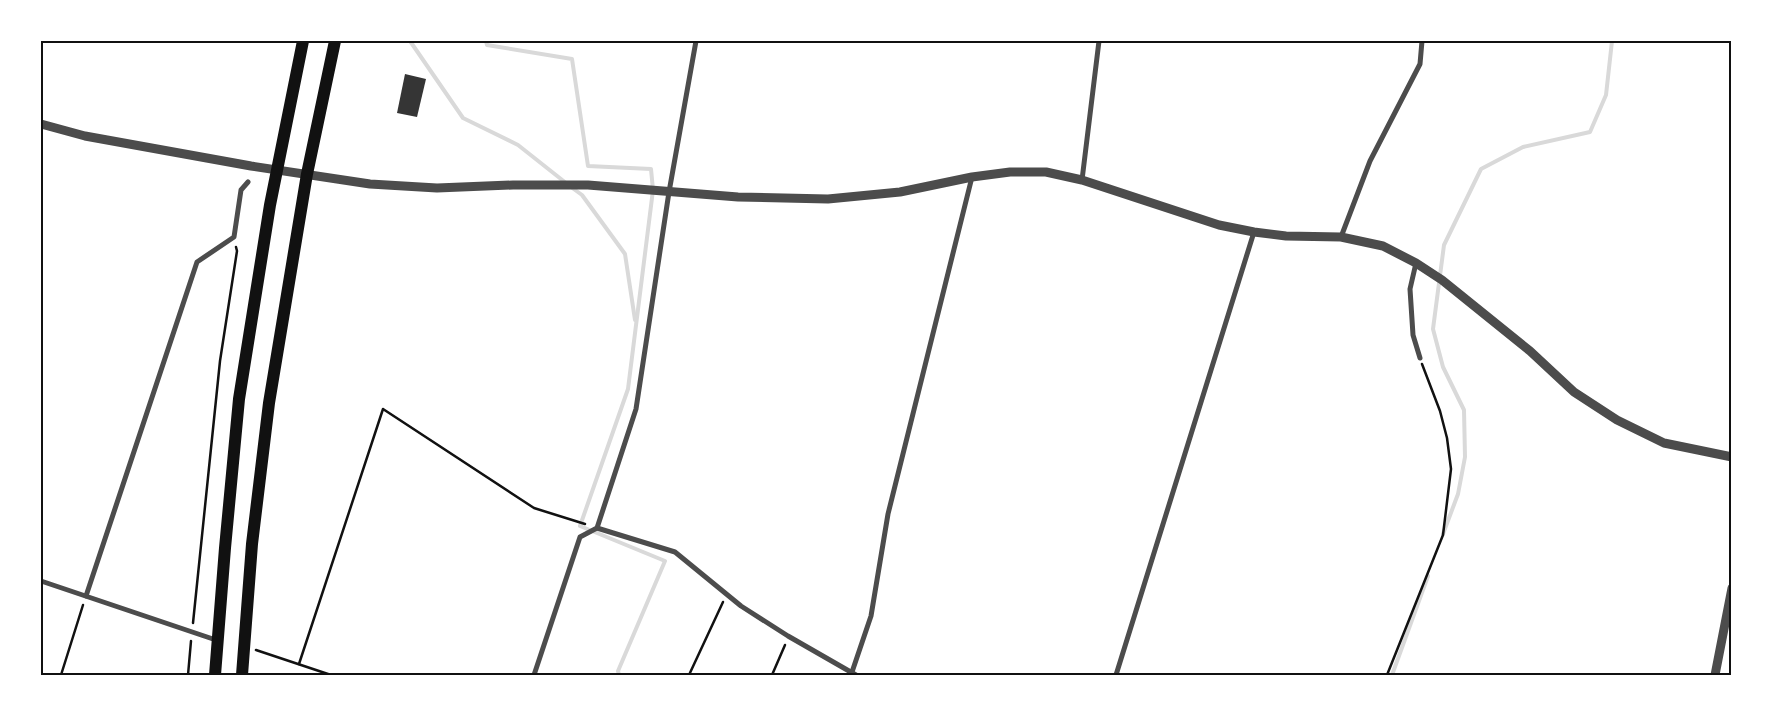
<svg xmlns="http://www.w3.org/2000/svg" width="1773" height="716" font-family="'Sofia Sans Condensed',sans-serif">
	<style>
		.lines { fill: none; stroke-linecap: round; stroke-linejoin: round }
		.stream { stroke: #d9d9d9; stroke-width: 4 }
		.building { fill: #353535 }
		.path { stroke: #111; stroke-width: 2.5 }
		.minor { stroke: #4c4c4c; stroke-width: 5 }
		.tertiary { stroke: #4c4c4c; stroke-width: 9 }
		.trunk { stroke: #111; stroke-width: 12 }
		.neatline { fill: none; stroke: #111; stroke-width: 2 }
	</style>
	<rect width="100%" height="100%" fill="#fff"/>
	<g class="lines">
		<g class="stream">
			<path d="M 410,41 L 463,118 L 518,145 L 566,183"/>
			<path d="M 486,41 L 487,45 L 572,59 L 588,166 L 651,169 L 653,190 L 628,389 L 580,526 L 665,561 L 618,671 L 619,675"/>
			<path d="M 571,187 L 582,195 L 625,254 L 635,320"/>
			<path d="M 1443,534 L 1458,494 L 1465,457 L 1464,410 L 1443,367 L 1433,329 L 1444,245 L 1481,169 L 1523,147 L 1590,132 L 1606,95 L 1612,41"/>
			<path d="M 1392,675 L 1428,576"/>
		</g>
	</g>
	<path class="building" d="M 405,74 L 426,79 L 417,117 L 397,113 Z"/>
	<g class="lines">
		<g class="path">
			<path d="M 193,623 L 220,361 L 237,251 L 236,247"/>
			<path d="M 256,650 L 331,675"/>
			<path d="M 299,664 L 383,409 L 534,508 L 585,524"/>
			<path d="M 61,675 L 83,605"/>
			<path d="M 188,675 L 191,641"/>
			<path d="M 689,675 L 723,602"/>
			<path d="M 772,675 L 785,645"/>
			<path d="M 1387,675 L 1443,535 L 1451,469 L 1447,438 L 1440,411 L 1422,364"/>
		</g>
		<g class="minor">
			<path d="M 1082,180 L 1099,41"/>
			<path d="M 1341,237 L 1370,161 L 1420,64 L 1422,41"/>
			<path d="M 1416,263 L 1410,289 L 1413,335 L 1420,358"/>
			<path d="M 597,528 L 675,552 L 741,606 L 788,636 L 856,675"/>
			<path d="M 41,581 L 216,640"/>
			<path d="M 86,596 L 197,262 L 234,237 L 241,190 L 248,182"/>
			<path d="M 534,675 L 580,537 L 597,528 L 636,409 L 669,192 L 696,41"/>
			<path d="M 851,675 L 871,616 L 888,514 L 972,177"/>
			<path d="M 1116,675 L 1254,232"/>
		</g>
		<g class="tertiary">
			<path d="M 41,124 L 85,136 L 251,166 L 370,184 L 437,188 L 513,185 L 588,185 L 738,197 L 828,199 L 900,192 L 972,177 L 1010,172 L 1046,172 L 1082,180 L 1219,225 L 1254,232 L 1286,236 L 1341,237 L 1383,246 L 1416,263 L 1442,280 L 1530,351 L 1574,392 L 1617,420 L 1664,443 L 1732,457"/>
			<path d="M 1715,675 L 1732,588"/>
		</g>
		<g class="trunk">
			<path d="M 215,675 L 225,548 L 239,399 L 270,205 L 303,41"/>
			<path d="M 242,675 L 252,544 L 269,403 L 307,174 L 335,41"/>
		</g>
	</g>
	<rect width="1773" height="716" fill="none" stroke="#ffffff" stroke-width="85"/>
	<rect x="42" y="42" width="1688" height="632" class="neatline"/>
</svg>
